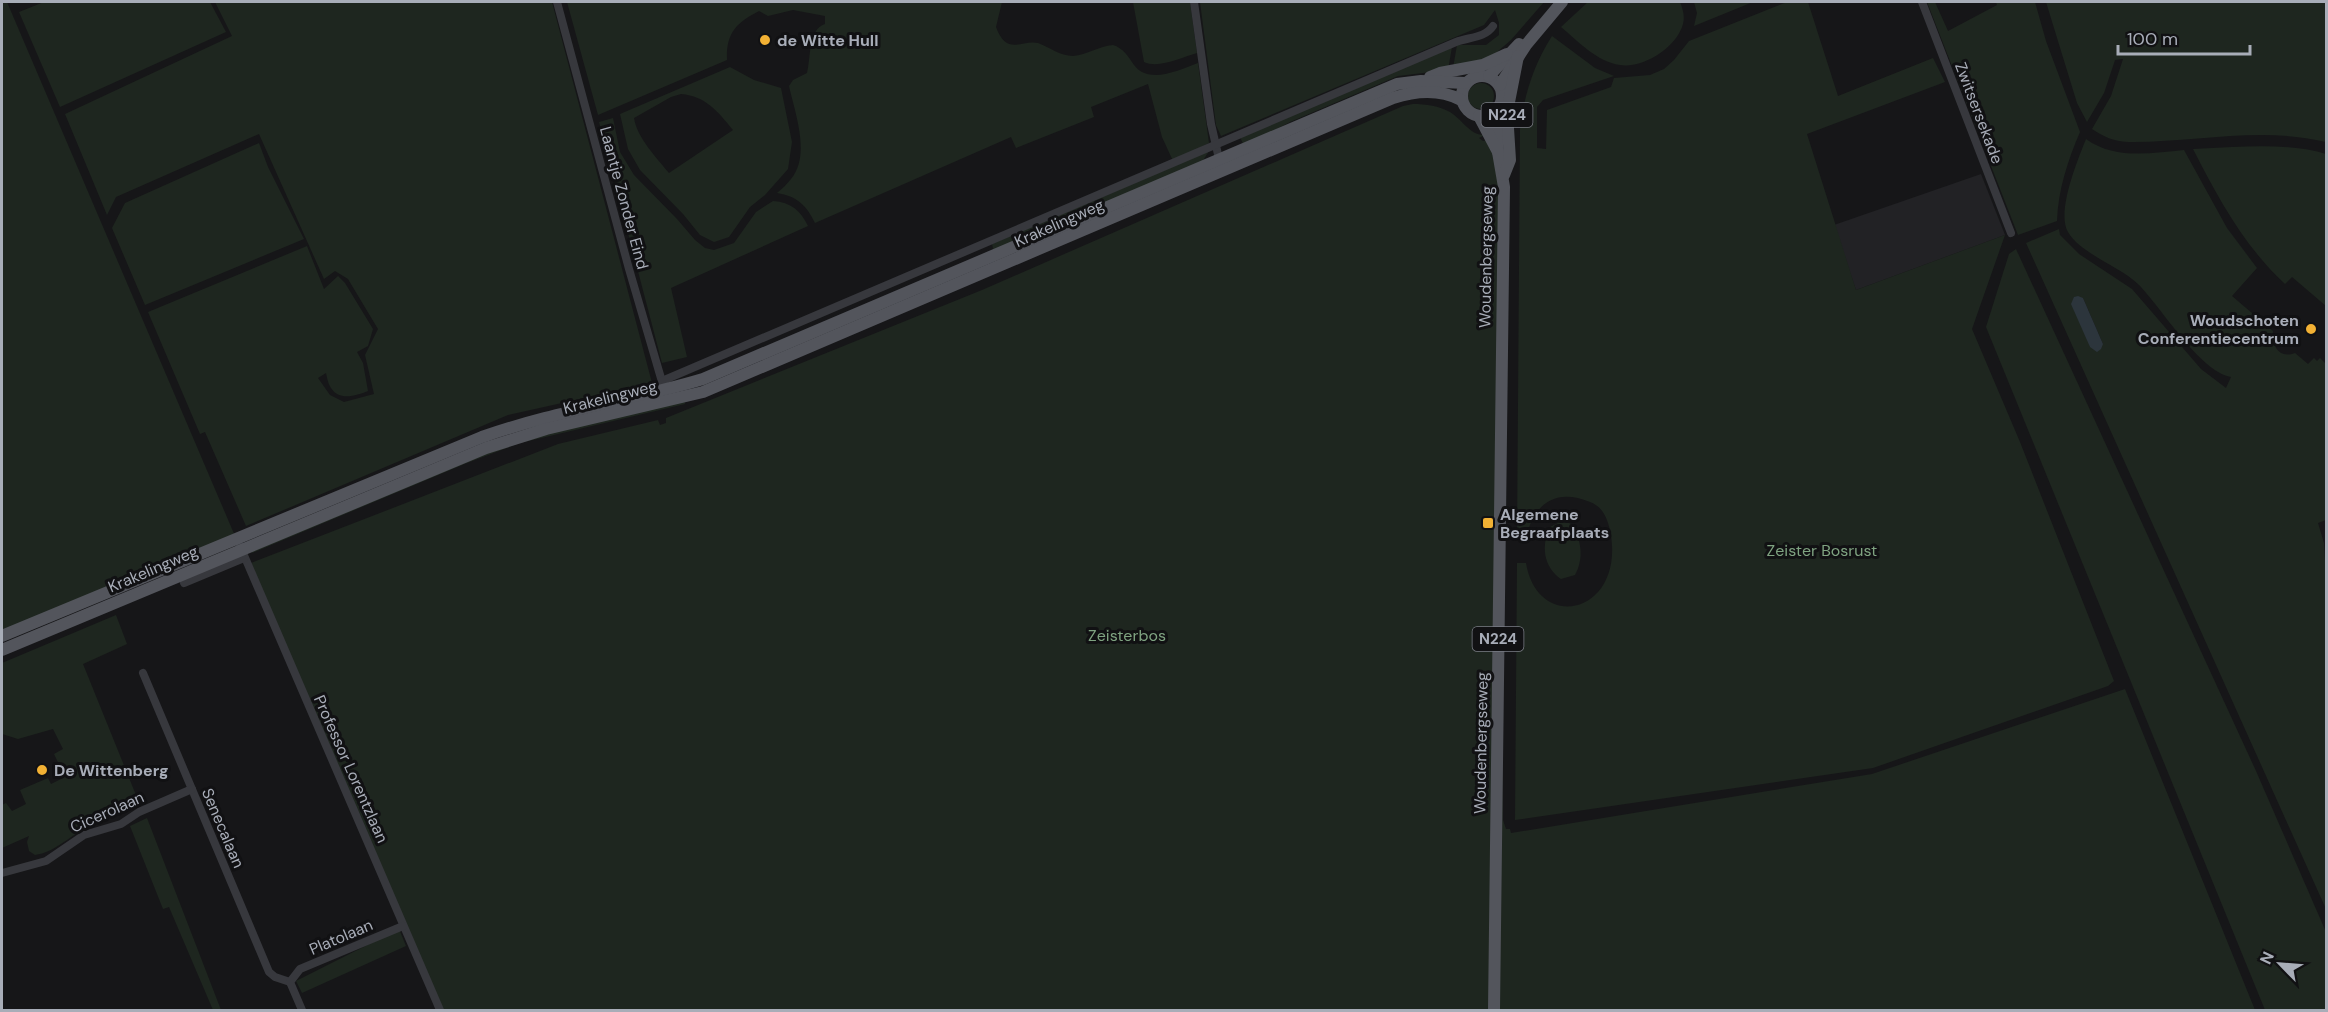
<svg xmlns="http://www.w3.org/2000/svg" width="2328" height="1012" font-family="'DM Sans',sans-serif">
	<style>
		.built { fill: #222225 }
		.green { fill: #1e261f; fill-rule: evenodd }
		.water { fill: #2c353c }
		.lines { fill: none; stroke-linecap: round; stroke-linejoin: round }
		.street { stroke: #37383d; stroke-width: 8 }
		.primary { stroke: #53555c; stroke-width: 12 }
		.poi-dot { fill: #f2b134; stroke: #111113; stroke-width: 2 }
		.labels { text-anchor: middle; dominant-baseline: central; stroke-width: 6; stroke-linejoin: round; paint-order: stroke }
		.shield { fill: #111113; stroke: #7b7e86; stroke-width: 1.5 }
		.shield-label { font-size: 15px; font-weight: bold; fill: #a8adb8 }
		.poi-label { font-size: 16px; font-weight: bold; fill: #a8adb8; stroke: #111113; text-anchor: start }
		.street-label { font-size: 16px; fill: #a8adb8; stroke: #111113 }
		.park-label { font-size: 16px; fill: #7fa381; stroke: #111113 }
	</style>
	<rect width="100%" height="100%" fill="#161618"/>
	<path class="built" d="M 1981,174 L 2005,235 L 1856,290 L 1834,225 Z"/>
	<g class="green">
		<path d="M 2,2 L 7,2 L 235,536 L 2,633 Z"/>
		<path d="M 44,2 L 210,2 L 226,32 L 60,107 L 19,12 Z"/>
		<path d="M 215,2 L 552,2 L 652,383 L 508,415 L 246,526 L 205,432 L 200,434 L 148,312 L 307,246 L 324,289 L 338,276 L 345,283 L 373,329 L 368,346 L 357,352 L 363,363 L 368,391 C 356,396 339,401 331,388 C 328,384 327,377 326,373 L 318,378 L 330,395 L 344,402 L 374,394 L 365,355 L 378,329 L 348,279 L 335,271 L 324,279 L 259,134 L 116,197 L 107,215 L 65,114 L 232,36 Z"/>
		<path d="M 567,2 L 1002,2 L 996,27 C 1007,57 1022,39 1038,43 C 1049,47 1060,56 1073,56 C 1087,55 1099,46 1113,45 C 1123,48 1128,56 1134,65 C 1149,85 1179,70 1198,63 L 1209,143 L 1173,161 L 1162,137 L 1148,84 L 1091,107 L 1094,117 L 1016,148 L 1011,137 L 815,223 C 807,206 797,196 777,193 C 782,189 787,184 791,179 C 811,155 795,113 789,86 L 793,80 L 807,73 C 811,58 808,29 825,24 L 825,16 L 793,10 L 768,16 L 759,11 C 736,23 726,33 727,60 L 598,115 Z"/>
		<path d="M 1133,2 L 1190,2 L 1197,53 C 1182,57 1159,69 1144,62 Z"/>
		<path d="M 1200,2 L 1544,2 L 1511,40 L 1490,58 L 1453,68 L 1457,45 L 1486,45 L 1499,35 L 1499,23 L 1495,10 L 1484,25 L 1221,136 L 1216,125 Z"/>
		<path d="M 1588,2 L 1680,2 C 1683,9 1685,17 1683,24 C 1677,47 1643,69 1620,65 C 1597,62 1578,41 1561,27 Z"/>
		<path d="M 1694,2 L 1753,2 L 1694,26 L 1697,13 Z"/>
		<path d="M 1787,2 L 1808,2 L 1838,96 L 1933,58 L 1945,82 L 1807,134 L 1856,290 L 2005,235 L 1972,329 L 2020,442 L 2114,681 L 2108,686 L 1873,768 L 1515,820 L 1517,563 L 1526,563 C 1538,635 1627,613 1610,530 C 1607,518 1603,507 1590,502 C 1556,488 1534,503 1526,538 L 1517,540 L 1520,129 C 1524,95 1534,64 1552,36 L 1595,68 L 1614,76 L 1543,100 L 1537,107 L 1537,148 L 1546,149 L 1547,110 L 1611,87 L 1614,78 L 1650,75 L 1664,69 L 1674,60 L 1689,41 Z"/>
		<path d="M 1927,2 L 1935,2 L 1948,31 L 1997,5 L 1996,2 L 2035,2 L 2046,41 L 2080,132 C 2068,160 2058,190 2057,221 L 2018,235 Z"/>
		<path d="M 2046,2 L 2326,2 L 2326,142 C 2261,126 2193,143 2128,142 C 2113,141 2104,137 2092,129 L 2111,96 L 2123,59 L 2115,60 L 2104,93 L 2087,122 L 2077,103 Z"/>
		<path d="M 1452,47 L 1448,70 L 1398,76 L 1290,122 L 1244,146 L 1240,137 Z"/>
		<path d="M 730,67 L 754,80 L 781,88 L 792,142 L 788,169 L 765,195 L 750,207 L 729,237 L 714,242 L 700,235 L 683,214 L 640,170 L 628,149 L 620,114 ZM 681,94 C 706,96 718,112 733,130 L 669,173 C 657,158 637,138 634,118 L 671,97 Z"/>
		<circle cx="1481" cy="96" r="13"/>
		<path d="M 1413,104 C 1426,104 1439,106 1450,112 C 1462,119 1470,136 1485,135 L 1479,138 L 1483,141 L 1487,140 L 1496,163 L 1500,182 L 1499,543 L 1503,820 L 1506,829 L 1510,829 L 1511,833 L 1872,774 L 2125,689 L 2255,1010 L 442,1010 L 251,563 L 558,444 L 658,420 L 660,425 L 666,423 L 666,418 L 982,290 L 1403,106 Z"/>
		<path d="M 613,118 L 620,152 L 634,175 L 677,219 L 695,240 L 705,248 L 714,250 L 734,243 L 756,212 L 773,201 C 791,202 801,211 808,226 L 671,288 L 687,357 L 662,363 L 599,122 Z"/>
		<path d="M 2086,139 C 2115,160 2151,153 2184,150 L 2227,228 L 2257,268 L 2232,296 L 2273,331 C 2272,346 2278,359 2295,353 L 2308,364 L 2314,358 L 2317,361 L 2320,358 L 2326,364 L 2326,520 L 2318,523 L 2324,543 L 2326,577 L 2326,909 L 2026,243 L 2059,229 L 2060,235 L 2079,254 L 2132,289 L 2201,369 L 2226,388 L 2231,377 C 2199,371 2162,308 2138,284 C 2119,266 2081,254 2068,232 C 2056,212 2078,159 2086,139 ZM 2083,298 L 2103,344 L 2090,347 Z"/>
		<path d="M 259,143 L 268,167 L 304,239 L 145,305 L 112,228 L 125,203 Z"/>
		<path d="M 2232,147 C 2264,146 2296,145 2326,154 L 2326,306 L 2292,277 L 2285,284 C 2244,246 2218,198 2193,149 Z"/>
		<path d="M 1209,151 L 1202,162 L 994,253 L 992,244 Z"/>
		<path d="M 2016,249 L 2256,771 L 2326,932 L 2326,1010 L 2265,1010 L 1986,327 L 2009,254 Z"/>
		<path d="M 684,399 L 685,404 L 520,443 L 467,463 L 252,553 L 253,549 L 519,440 Z"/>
		<path d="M 1564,520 L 1574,526 C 1581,543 1584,558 1575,575 L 1561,579 C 1543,567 1541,545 1550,527 Z"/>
		<path d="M 116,615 L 127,644 L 83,664 L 140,805 C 121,813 102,820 84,829 C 67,838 55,852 35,855 L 29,851 L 27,842 L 29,836 L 2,848 L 2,805 L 6,803 L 12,811 L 26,804 L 20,790 L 48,778 L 51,784 L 65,777 L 54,754 L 63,749 L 53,729 L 18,739 L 2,734 L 2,663 Z"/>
		<path d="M 147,818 L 221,1010 L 222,1010 L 213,1010 L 169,907 L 163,909 L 130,826 Z"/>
		<path d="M 399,929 L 406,946 L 302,993 L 296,981 Z"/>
	</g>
	<path class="water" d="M 2078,296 L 2083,298 L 2103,344 L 2101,349 L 2097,352 L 2090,347 L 2071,304 L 2074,297 Z"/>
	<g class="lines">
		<g class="street">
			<path d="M 557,2 L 629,269 L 663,385"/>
			<path d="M 1194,2 L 1211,124 L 1220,163"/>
			<path d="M 1922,2 L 2011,233"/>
			<path d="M 662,381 L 1456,42 C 1469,37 1485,38 1493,26"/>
			<path d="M 240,546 L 440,1010"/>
			<path d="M 184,583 L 244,558"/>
			<path d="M 143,673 L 269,972 L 275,977 L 290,982"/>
			<path d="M 2,873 L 46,861 L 84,835 L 121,824 L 139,812 L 192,789"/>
			<path d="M 302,1010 L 290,982 L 300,969 L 403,926"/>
		</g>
		<g class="primary">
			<circle cx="1482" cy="96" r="20"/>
			<path d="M 1489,76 L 1519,44"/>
			<path d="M 1430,77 L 1440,73 L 1483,65 L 1507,54"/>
			<path d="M 1500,85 L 1526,45 L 1562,2"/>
			<path d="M 1496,110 L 1498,152"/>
			<path d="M 1479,116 L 1498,152 L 1504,187 L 1494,1010"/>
			<path d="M 1504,175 L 1510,160 L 1507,112 L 1518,56"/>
			<path d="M 2,636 L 482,437 C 555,411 630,401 703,379 L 1397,84 L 1421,81 L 1465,83"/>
			<path d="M 2,650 L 486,448 L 546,429 L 703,392 L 1393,98 C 1415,91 1440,89 1461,100"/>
		</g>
	</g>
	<g class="poi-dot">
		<circle cx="765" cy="40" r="6"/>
		<circle cx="2311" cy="329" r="6"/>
		<rect x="1482" y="517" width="12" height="12" rx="3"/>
		<circle cx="42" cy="770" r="6"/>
	</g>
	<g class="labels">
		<g class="shield">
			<rect x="1481.5" y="103" width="51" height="24" rx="4.5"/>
			<rect x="1472.5" y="627" width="51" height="24" rx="4.5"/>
		</g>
		<g class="shield-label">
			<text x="1507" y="115">N224</text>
			<text x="1498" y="639">N224</text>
		</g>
		<g class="poi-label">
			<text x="777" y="40">de Witte Hull</text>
			<text x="2299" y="320" text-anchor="end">Woudschoten<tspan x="2299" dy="18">Conferentiecentrum</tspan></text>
			<text x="1500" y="514">Algemene<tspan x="1500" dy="18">Begraafplaats</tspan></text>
			<text x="54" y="770">De Wittenberg</text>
		</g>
		<g class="street-label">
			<text transform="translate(1979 113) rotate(69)">Zwitsersekade</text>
			<text transform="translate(624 198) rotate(75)">Laantje Zonder Eind</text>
			<text transform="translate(1059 223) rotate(-24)">Krakelingweg</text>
			<text transform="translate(1486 257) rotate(-89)">Woudenbergseweg</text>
			<text transform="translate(610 397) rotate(-14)">Krakelingweg</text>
			<text transform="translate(153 569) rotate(-23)">Krakelingweg</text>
			<text transform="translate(1481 743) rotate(-89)">Woudenbergseweg</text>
			<text transform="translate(351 769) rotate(66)">Professor Lorentzlaan</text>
			<text transform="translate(107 812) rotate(-24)">Cicerolaan</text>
			<text transform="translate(223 828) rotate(67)">Senecalaan</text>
			<text transform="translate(341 937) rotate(-23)">Platolaan</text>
		</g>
		<g class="park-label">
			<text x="1822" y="550">Zeister Bosrust</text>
			<text x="1127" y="635">Zeisterbos</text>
		</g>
	</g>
	<rect width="2328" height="1012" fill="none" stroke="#a8adb8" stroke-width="6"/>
	<g transform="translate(2280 964) rotate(295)" stroke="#111113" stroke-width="4.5" paint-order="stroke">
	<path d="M0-4.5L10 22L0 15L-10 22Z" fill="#a8adb8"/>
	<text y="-9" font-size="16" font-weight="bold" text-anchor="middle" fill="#a8adb8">N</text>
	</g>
	<path d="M2118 45v9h132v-9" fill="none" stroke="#a8adb8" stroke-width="3"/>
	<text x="2127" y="45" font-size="18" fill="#a8adb8" stroke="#111113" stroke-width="4.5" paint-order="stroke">100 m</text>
</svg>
